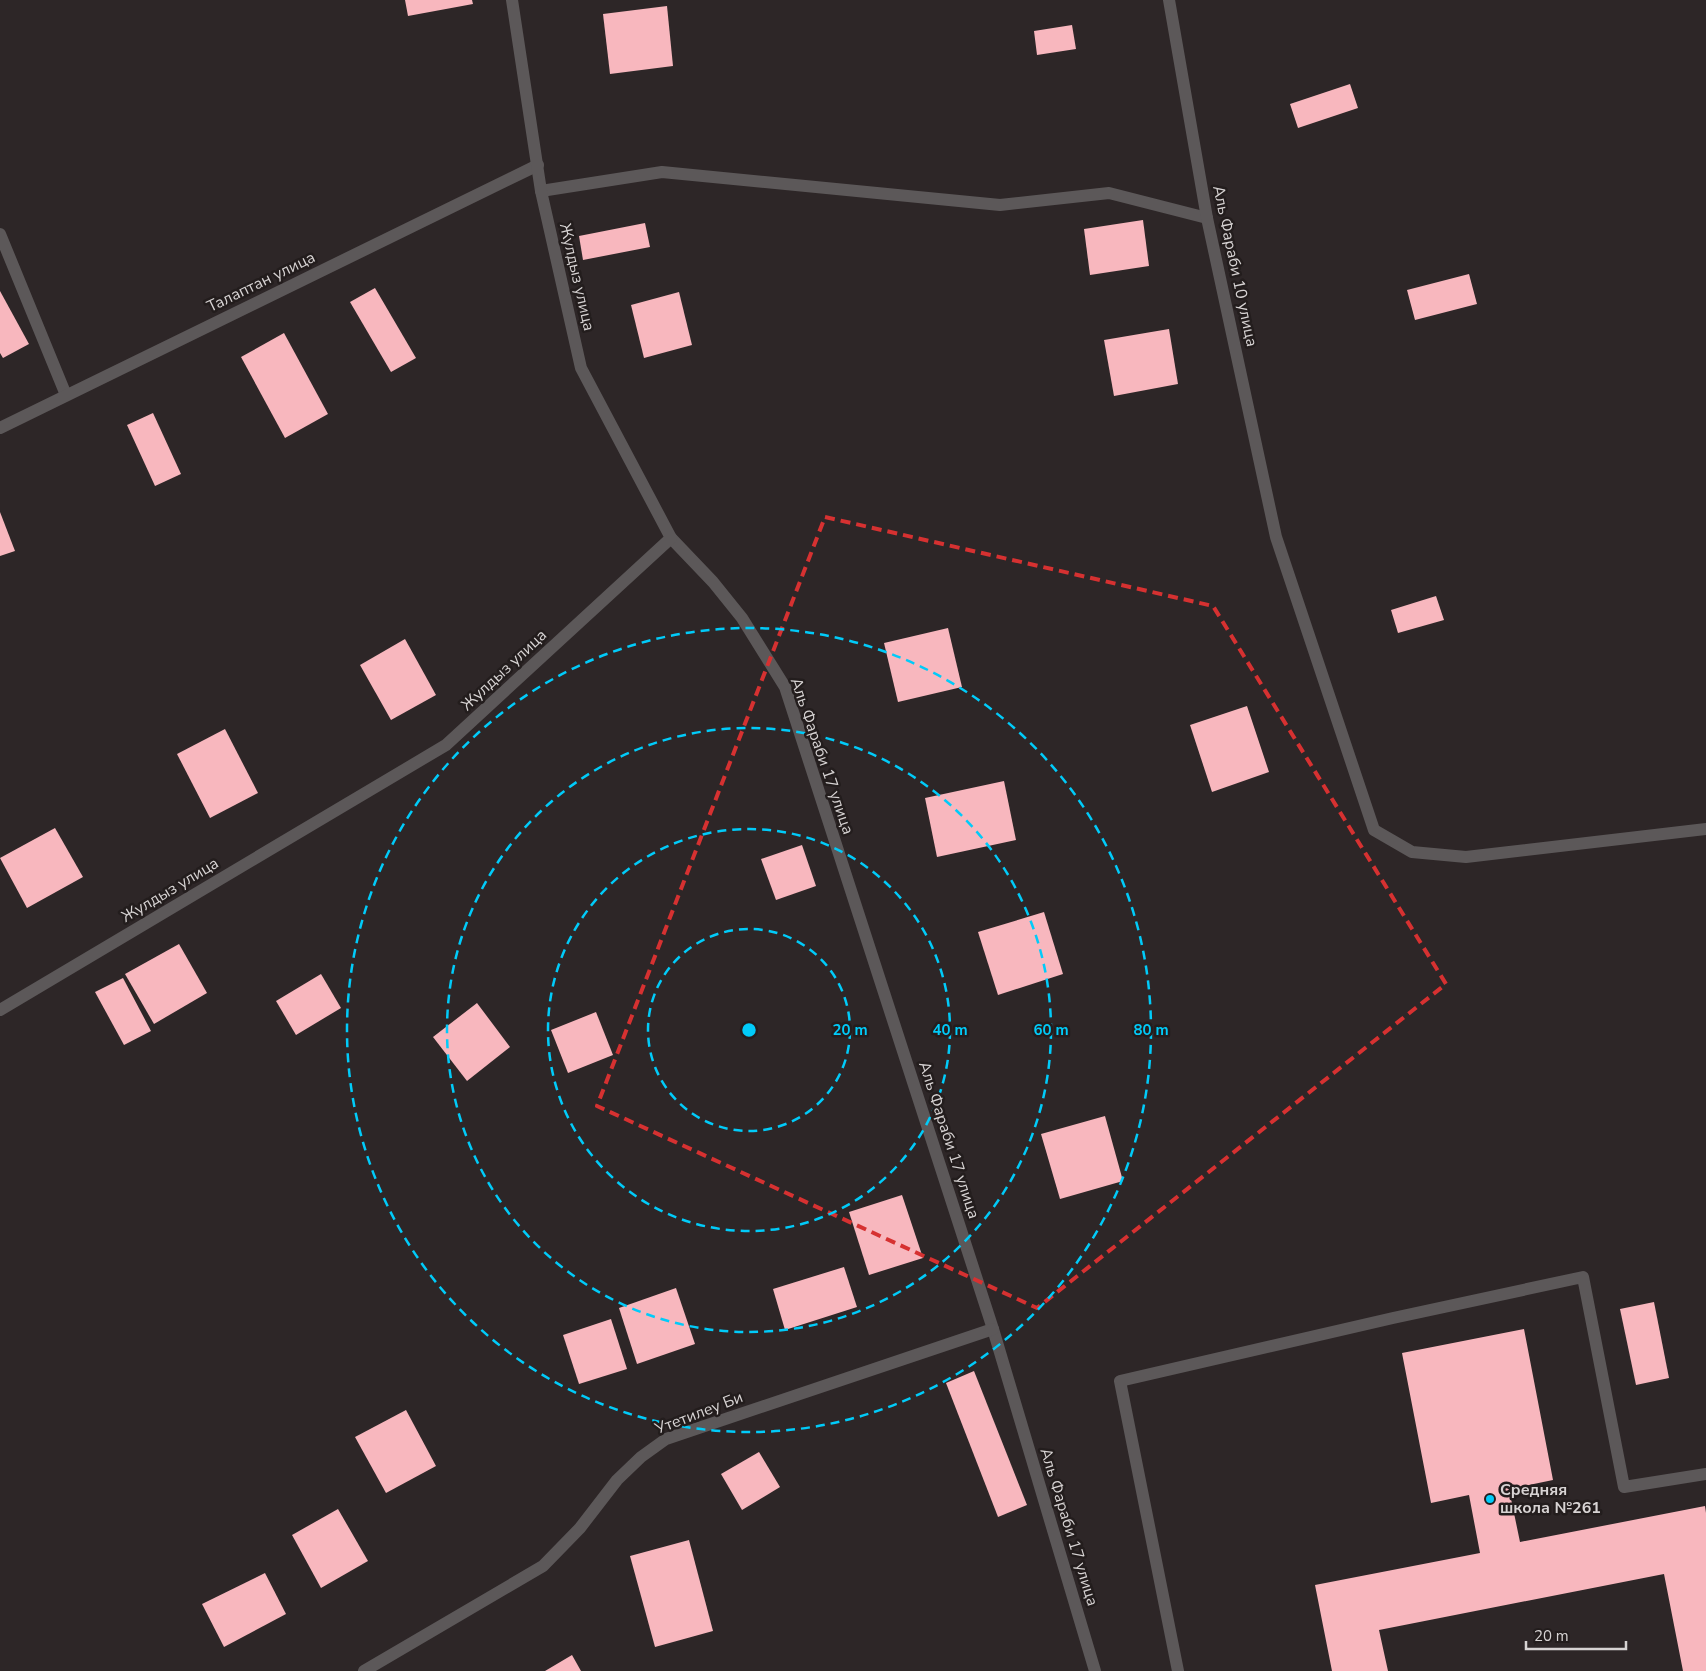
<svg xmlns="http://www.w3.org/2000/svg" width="1706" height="1671" font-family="'Nunito Sans',sans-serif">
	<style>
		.building { fill: #f8b7be }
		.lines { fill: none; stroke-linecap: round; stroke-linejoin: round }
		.lane { stroke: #5c5859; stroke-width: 12 }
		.street { stroke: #5c5859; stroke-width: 12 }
		.marked { fill: none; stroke: #d63131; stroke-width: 4; stroke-dasharray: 10 6; stroke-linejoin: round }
		.ring { fill: none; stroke: #01cbf9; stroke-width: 2.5; stroke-dasharray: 9 6 }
		.poi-dot { fill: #01cbf9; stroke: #231d1d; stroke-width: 2 }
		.labels { text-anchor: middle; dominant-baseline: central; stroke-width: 5; stroke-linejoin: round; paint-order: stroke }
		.street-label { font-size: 16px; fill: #d7d3d3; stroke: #231d1d }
		.poi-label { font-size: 16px; font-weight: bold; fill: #d7d3d3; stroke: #231d1d; text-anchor: start }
		.centre { fill: #01cbf9; stroke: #231d1d; stroke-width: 2.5 }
		.ring-label { font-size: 15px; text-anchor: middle; font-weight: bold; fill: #01cbf9; stroke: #231d1d; stroke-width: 5; stroke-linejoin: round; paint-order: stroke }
	</style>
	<rect width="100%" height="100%" fill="#2d2627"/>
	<g class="building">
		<path d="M 405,0 L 472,0 L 473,4 L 408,16 Z"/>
		<path d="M 667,6 L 673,66 L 610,74 L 603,14 Z"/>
		<path d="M 1072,25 L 1076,49 L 1037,55 L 1034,31 Z"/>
		<path d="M 1350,84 L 1358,108 L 1298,128 L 1290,104 Z"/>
		<path d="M 1143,220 L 1149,266 L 1090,275 L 1084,229 Z"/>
		<path d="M 645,223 L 650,247 L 583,260 L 579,236 Z"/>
		<path d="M 1469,274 L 1477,304 L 1415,320 L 1407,290 Z"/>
		<path d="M 375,288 L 416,358 L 391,372 L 350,302 Z"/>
		<path d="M 0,291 L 29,344 L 3,358 L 0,353 Z"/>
		<path d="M 679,292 L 692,345 L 644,358 L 631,305 Z"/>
		<path d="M 1169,329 L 1178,384 L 1114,396 L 1104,340 Z"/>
		<path d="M 284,333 L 328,414 L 285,438 L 241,357 Z"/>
		<path d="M 153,413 L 181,474 L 155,486 L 127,425 Z"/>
		<path d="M 0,512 L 15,551 L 0,556 Z"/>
		<path d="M 1436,596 L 1444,620 L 1398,633 L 1391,610 Z"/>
		<path d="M 948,628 L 962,687 L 898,702 L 884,643 Z"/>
		<path d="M 405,639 L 436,695 L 391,720 L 360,665 Z"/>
		<path d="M 1247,706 L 1269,772 L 1212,792 L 1190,725 Z"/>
		<path d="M 225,729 L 258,793 L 210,818 L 177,754 Z"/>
		<path d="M 1004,781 L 1016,840 L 937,857 L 925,798 Z"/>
		<path d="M 55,828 L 83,877 L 27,908 L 0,858 Z"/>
		<path d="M 802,845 L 816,886 L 776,900 L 761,859 Z"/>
		<path d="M 1044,912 L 1063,974 L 998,995 L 978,932 Z"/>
		<path d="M 179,944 L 207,993 L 154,1024 L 125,974 Z"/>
		<path d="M 321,974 L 341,1008 L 296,1035 L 276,1001 Z"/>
		<path d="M 123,978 L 151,1031 L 124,1045 L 95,992 Z"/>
		<path d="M 477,1003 L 510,1047 L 467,1081 L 433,1037 Z"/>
		<path d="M 596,1012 L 613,1055 L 568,1073 L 551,1030 Z"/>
		<path d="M 1105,1116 L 1123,1181 L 1060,1199 L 1041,1134 Z"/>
		<path d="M 902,1195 L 923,1258 L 869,1275 L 849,1212 Z"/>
		<path d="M 844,1267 L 857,1307 L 785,1330 L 773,1289 Z"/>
		<path d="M 676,1288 L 695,1344 L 637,1364 L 619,1308 Z"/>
		<path d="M 1654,1302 L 1669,1378 L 1636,1385 L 1620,1309 Z"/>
		<path d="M 611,1319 L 627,1369 L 579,1384 L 563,1335 Z"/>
		<path d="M 1524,1329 L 1553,1480 L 1509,1489 L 1520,1542 L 1705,1506 L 1706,1513 L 1706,1671 L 1683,1671 L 1664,1574 L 1379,1630 L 1388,1671 L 1332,1671 L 1315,1585 L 1480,1553 L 1469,1495 L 1431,1503 L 1402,1353 Z"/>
		<path d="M 974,1371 L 1027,1505 L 998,1517 L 946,1383 Z"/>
		<path d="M 406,1410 L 436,1466 L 386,1493 L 355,1437 Z"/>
		<path d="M 759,1452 L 780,1487 L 742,1510 L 721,1474 Z"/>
		<path d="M 338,1509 L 368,1561 L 321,1588 L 292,1535 Z"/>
		<path d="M 689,1540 L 713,1631 L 655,1647 L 630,1556 Z"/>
		<path d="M 265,1573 L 286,1614 L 224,1647 L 202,1604 Z"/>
		<path d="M 572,1655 L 581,1671 L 545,1671 Z"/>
	</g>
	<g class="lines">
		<g class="lane">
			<path d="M 541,191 L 662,172 L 1000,205 L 1109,193 L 1207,218"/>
			<path d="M 1178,1671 L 1120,1381 L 1393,1318 L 1583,1277 L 1624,1487 L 1706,1474"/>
		</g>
		<g class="street">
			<path d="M 1169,0 L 1207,218 L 1276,537 L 1374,830 L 1412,852 L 1466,857 L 1706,829"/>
			<path d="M 0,234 L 66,395"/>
			<path d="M 0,428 L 538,165"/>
			<path d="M 671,538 L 713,582 L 742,618 L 785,687 L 993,1329 L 1095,1671"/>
			<path d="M 0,1010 L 446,745 L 671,538 L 581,368 L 541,191 L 512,0"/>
			<path d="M 364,1671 L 543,1566 L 580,1528 L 617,1480 L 641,1457 L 666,1439 L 993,1329"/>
		</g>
	</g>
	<path class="marked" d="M 825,517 L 1213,606 L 1446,984 L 1037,1308 L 597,1106 Z"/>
	<g class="ring">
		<circle cx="749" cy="1030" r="101"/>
		<circle cx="749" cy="1030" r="201"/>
		<circle cx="749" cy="1030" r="302"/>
		<circle cx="749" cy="1030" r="402"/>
	</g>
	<circle class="poi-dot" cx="1490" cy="1499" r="5"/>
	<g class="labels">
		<g class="street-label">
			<text transform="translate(1235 266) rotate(78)">Аль Фараби 10 улица</text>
			<text transform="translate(577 277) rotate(77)">Жулдыз улица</text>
			<text transform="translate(261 282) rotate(-26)">Талаптан улица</text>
			<text transform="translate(504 670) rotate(-43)">Жулдыз улица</text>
			<text transform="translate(822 756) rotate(71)">Аль Фараби 17 улица</text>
			<text transform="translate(170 890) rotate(-31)">Жулдыз улица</text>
			<text transform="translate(949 1140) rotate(72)">Аль Фараби 17 улица</text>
			<text transform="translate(699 1413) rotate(-21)">Утетилеу Би</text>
			<text transform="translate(1069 1527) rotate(73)">Аль Фараби 17 улица</text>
		</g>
		<g class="poi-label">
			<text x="1500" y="1490">Средняя<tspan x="1500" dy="18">школа №261</tspan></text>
		</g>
	</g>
	<circle cx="749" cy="1030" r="8" class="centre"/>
	<g class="ring-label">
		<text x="850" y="1035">20 m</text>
		<text x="950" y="1035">40 m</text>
		<text x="1051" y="1035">60 m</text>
		<text x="1151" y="1035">80 m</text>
	</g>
	<path d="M1526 1641v8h100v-8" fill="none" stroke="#d7d3d3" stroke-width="2.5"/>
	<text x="1534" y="1641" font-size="15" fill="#d7d3d3" stroke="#231d1d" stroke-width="4" paint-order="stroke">20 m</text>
</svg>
